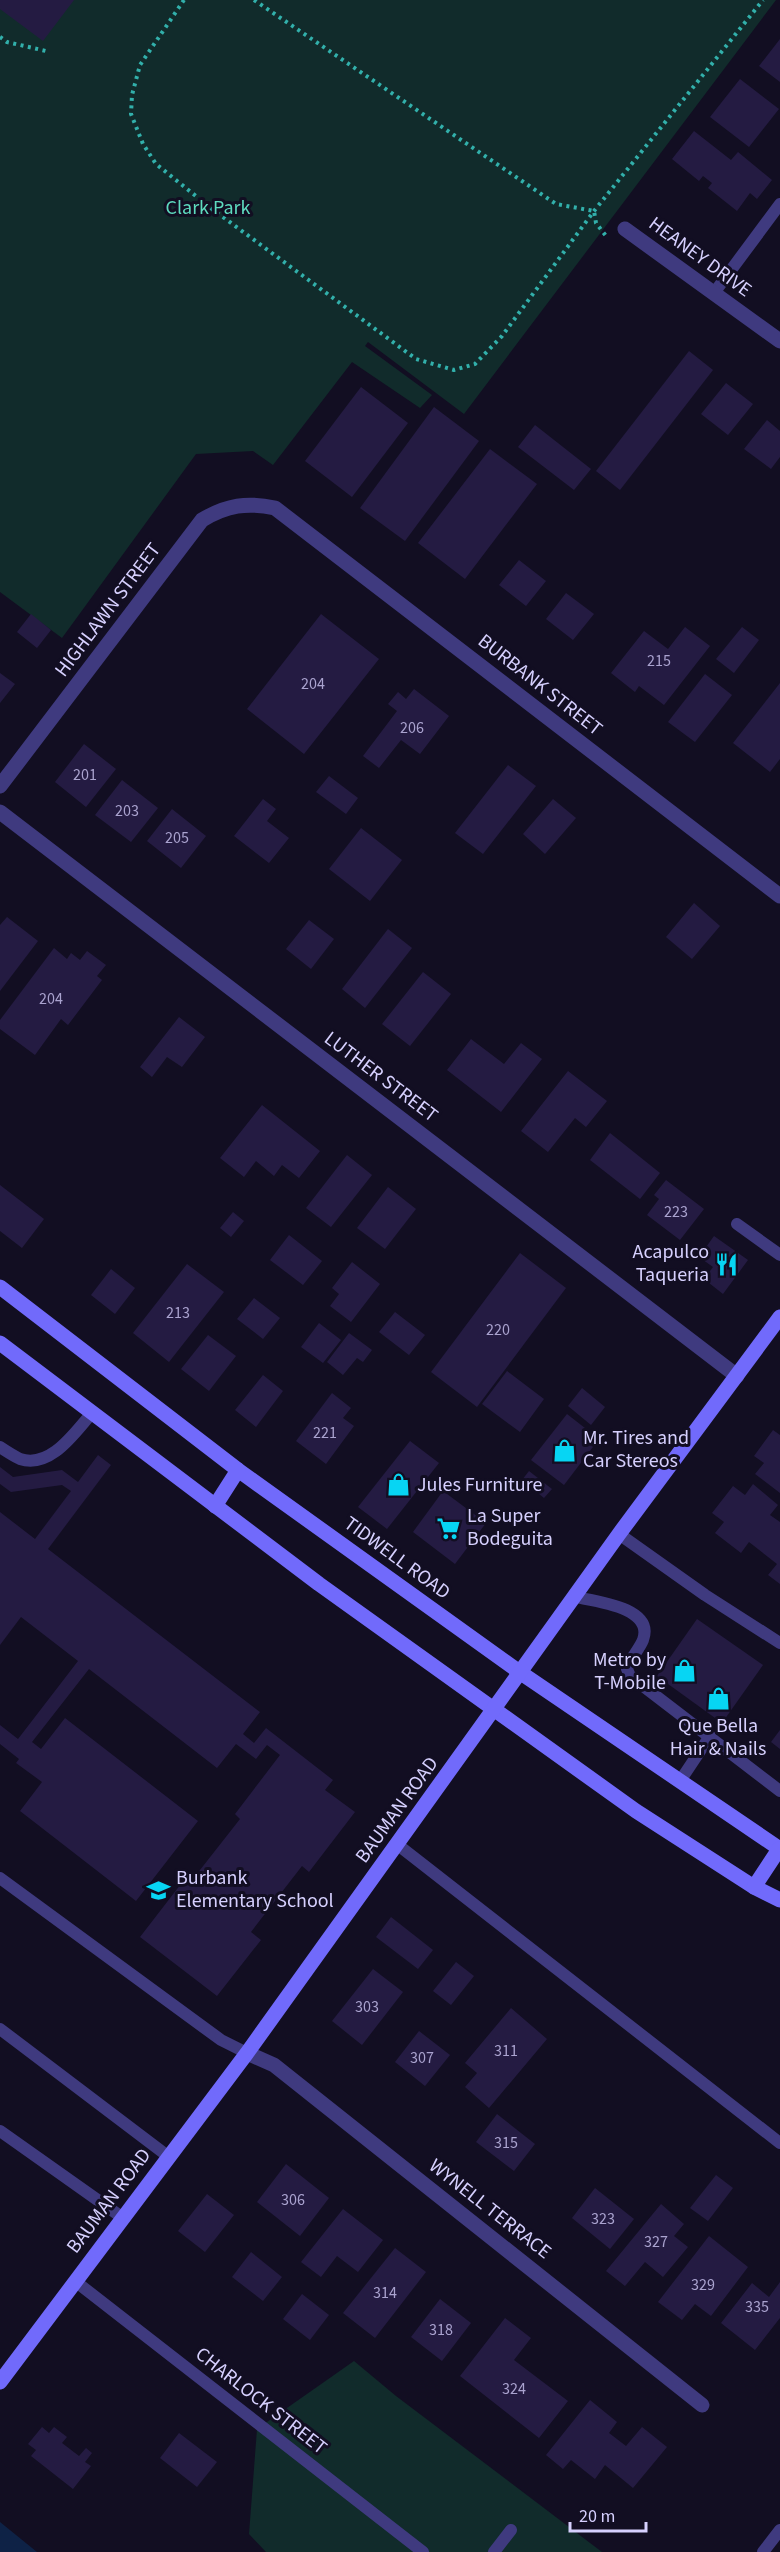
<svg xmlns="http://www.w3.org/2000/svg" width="780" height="2552" font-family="'Source Sans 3',sans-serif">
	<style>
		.green { fill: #112b2b }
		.water { fill: #0e2246 }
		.building { fill: #241b42 }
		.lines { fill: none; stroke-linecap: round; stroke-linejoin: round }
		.path { stroke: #32b0ab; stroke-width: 4; stroke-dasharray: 3 4.5; stroke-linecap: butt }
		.lane { stroke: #3f3a7f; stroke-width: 12 }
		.street { stroke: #3f3a7f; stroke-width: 15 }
		.secondary { stroke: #716afb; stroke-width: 15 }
		.labels { text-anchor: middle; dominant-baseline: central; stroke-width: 6; stroke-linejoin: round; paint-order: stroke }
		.number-label { font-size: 16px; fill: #aaa3cf }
		.park-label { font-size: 20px; fill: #5edbbf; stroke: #120e22 }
		.street-label { font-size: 20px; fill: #d6d0fe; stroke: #120e22 }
		.poi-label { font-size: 20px; fill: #d6d0fe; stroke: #120e22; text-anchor: start }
	</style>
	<rect width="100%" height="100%" fill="#120e22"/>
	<g class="green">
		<path d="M 0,0 L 776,0 L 464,414 L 368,342 L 365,346 L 432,395 L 420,408 L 352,362 L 273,465 L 253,451 L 196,454 L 62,638 L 0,592 Z"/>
		<path d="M 354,2361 L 396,2396 L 602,2552 L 266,2552 L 249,2534 L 257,2429 Z"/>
	</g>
	<path class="water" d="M 0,2522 L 37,2552 L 0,2552 Z"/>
	<g class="building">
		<path d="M 0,0 L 74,0 L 43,41 L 0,9 Z"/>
		<path d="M 780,39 L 780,82 L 759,66 Z"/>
		<path d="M 740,79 L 779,109 L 749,147 L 710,117 Z"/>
		<path d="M 694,131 L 731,160 L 738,152 L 772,180 L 757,199 L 750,193 L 737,211 L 708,188 L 712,183 L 703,176 L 699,181 L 672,159 Z"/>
		<path d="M 689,351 L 713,370 L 620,490 L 596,471 Z"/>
		<path d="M 726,383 L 753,404 L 728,435 L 701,414 Z"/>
		<path d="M 361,387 L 408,423 L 352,497 L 305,461 Z"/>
		<path d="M 434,407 L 479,441 L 405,541 L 360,508 Z"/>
		<path d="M 767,420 L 780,431 L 780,457 L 771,469 L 744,449 Z"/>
		<path d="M 535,425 L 591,469 L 574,490 L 518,447 Z"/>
		<path d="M 490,449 L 537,484 L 465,579 L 418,543 Z"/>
		<path d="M 519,560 L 546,581 L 526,606 L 499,585 Z"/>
		<path d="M 566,593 L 594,614 L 573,640 L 546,619 Z"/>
		<path d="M 31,614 L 51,630 L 37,648 L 17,632 Z"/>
		<path d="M 321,614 L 379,659 L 304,754 L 247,709 Z"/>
		<path d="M 685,627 L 710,646 L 664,705 L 639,686 L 635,692 L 611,673 L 644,631 L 668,649 Z"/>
		<path d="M 742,627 L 759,640 L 734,673 L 716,659 Z"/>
		<path d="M 0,673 L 15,684 L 0,703 Z"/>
		<path d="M 705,674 L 732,695 L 695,742 L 668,722 Z"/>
		<path d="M 780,683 L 780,759 L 770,772 L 733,743 Z"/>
		<path d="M 414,689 L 449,716 L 420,754 L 401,740 L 379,768 L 363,756 L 397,711 L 388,704 L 398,692 L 406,699 Z"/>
		<path d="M 84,744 L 116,769 L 86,807 L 55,782 Z"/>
		<path d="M 508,765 L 536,786 L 483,854 L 455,833 Z"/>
		<path d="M 329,776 L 358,798 L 346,814 L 316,792 Z"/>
		<path d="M 122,780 L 158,808 L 131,842 L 95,815 Z"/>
		<path d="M 263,799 L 276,809 L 267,821 L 289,838 L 269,863 L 234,836 Z"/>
		<path d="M 553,799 L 576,818 L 545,854 L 523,834 Z"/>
		<path d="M 172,809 L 206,836 L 181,868 L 147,841 Z"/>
		<path d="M 361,828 L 402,860 L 370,901 L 329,869 Z"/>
		<path d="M 694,903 L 720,926 L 692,959 L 666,937 Z"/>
		<path d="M 7,917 L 38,941 L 0,991 L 0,925 Z"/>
		<path d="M 309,920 L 334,939 L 311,969 L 286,949 Z"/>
		<path d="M 388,929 L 412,948 L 365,1008 L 342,989 Z"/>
		<path d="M 54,948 L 67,959 L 71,953 L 80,960 L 87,951 L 106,965 L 97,976 L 102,980 L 68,1025 L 61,1019 L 35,1055 L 0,1029 L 0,1020 Z"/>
		<path d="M 423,972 L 451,994 L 410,1046 L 382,1024 Z"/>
		<path d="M 179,1017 L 205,1037 L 182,1067 L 167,1057 L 152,1077 L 140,1067 Z"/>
		<path d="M 471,1039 L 504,1064 L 521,1043 L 542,1059 L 501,1112 L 447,1070 Z"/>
		<path d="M 568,1071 L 607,1101 L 586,1127 L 575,1118 L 548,1152 L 521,1131 Z"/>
		<path d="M 262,1105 L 320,1151 L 299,1178 L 282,1165 L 274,1176 L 256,1161 L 244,1177 L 220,1158 Z"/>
		<path d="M 610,1133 L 660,1173 L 640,1199 L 590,1160 Z"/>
		<path d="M 347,1155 L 372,1175 L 331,1227 L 306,1208 Z"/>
		<path d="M 666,1180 L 704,1209 L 680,1240 L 647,1215 L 659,1199 L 654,1195 Z"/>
		<path d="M 0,1185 L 44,1219 L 22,1248 L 0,1231 Z"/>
		<path d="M 388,1187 L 416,1209 L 385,1249 L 357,1228 Z"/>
		<path d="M 233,1212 L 244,1221 L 231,1237 L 220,1228 Z"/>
		<path d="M 289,1235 L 322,1261 L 303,1285 L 270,1260 Z"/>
		<path d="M 714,1236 L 748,1260 L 723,1294 L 704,1279 L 713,1267 L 699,1257 Z"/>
		<path d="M 520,1253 L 566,1288 L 477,1407 L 431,1372 Z"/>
		<path d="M 352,1262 L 380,1284 L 351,1322 L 330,1306 L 339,1294 L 332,1288 Z"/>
		<path d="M 187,1264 L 224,1292 L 169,1362 L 133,1333 Z"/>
		<path d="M 111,1269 L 135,1288 L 115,1314 L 91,1295 Z"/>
		<path d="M 254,1298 L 280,1318 L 263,1339 L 237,1319 Z"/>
		<path d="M 395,1312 L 425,1335 L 409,1355 L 379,1332 Z"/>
		<path d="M 319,1323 L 341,1340 L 323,1363 L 301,1347 Z"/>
		<path d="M 349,1333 L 372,1350 L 363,1362 L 357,1358 L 343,1375 L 327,1362 Z"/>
		<path d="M 208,1335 L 236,1356 L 209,1391 L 181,1369 Z"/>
		<path d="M 507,1371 L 544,1399 L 520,1432 L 482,1404 Z"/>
		<path d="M 263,1375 L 283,1391 L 256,1427 L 235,1410 Z"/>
		<path d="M 582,1388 L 605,1407 L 591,1425 L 568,1406 Z"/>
		<path d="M 332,1393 L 351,1408 L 343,1418 L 354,1426 L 326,1464 L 296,1441 Z"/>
		<path d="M 567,1414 L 599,1439 L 564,1485 L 531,1460 Z"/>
		<path d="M 773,1430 L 780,1435 L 780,1493 L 755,1474 L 764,1463 L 754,1456 Z"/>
		<path d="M 410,1441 L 439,1463 L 387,1529 L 358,1507 Z"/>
		<path d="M 98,1455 L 111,1465 L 48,1549 L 260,1712 L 243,1734 L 254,1743 L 266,1728 L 333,1780 L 325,1790 L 355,1812 L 309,1872 L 302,1866 L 251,1932 L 261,1940 L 217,1996 L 140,1937 L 184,1880 L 189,1884 L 240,1819 L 235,1814 L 280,1755 L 267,1745 L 256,1759 L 236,1744 L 217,1768 L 89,1669 L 32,1742 L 41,1749 L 65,1718 L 198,1821 L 136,1901 L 20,1811 L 42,1782 L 16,1763 L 19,1759 L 0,1744 L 0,1725 L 18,1739 L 78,1661 L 21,1617 L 0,1645 L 0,1512 L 35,1539 L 71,1491 L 62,1485 L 11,1492 L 0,1484 L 0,1467 L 13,1477 L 62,1470 L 78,1482 Z"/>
		<path d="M 529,1471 L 552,1489 L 544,1498 L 522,1480 Z"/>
		<path d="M 753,1484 L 778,1505 L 770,1515 L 780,1522 L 780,1584 L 768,1575 L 777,1564 L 749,1542 L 741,1553 L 715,1533 L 724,1522 L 712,1513 L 733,1486 L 745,1495 Z"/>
		<path d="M 443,1491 L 486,1523 L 455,1564 L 413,1532 Z"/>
		<path d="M 697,1619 L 763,1665 L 722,1723 L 657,1676 Z"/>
		<path d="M 780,1730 L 780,1749 L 771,1742 Z"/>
		<path d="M 391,1917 L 433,1950 L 418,1969 L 376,1937 Z"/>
		<path d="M 456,1962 L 474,1976 L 451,2005 L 433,1991 Z"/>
		<path d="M 373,1969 L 403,1992 L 362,2045 L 332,2021 Z"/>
		<path d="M 511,2008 L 547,2039 L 489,2108 L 465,2087 L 477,2073 L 465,2063 Z"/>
		<path d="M 419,2031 L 450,2055 L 425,2086 L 395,2062 Z"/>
		<path d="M 497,2114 L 535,2144 L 514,2171 L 476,2142 Z"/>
		<path d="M 286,2164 L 329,2198 L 300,2236 L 257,2202 Z"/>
		<path d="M 716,2175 L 733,2188 L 708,2221 L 690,2208 Z"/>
		<path d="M 595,2188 L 634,2219 L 610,2249 L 572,2218 Z"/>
		<path d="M 207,2194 L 234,2215 L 205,2252 L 178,2231 Z"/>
		<path d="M 661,2204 L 684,2224 L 674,2236 L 688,2247 L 663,2277 L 645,2262 L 625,2286 L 606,2271 Z"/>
		<path d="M 343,2209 L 383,2240 L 358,2272 L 337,2256 L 321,2277 L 301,2262 Z"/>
		<path d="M 709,2236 L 748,2267 L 711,2316 L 695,2304 L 682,2320 L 658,2302 Z"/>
		<path d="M 395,2248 L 426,2272 L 375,2338 L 343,2313 Z"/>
		<path d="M 251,2252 L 282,2277 L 263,2301 L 232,2277 Z"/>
		<path d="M 780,2282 L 780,2318 L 755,2350 L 721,2323 L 752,2283 L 769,2297 Z"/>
		<path d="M 302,2294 L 329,2315 L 310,2340 L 283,2319 Z"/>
		<path d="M 440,2299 L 471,2323 L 442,2361 L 411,2337 Z"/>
		<path d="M 505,2318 L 531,2338 L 514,2360 L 568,2401 L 539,2438 L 460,2376 Z"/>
		<path d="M 590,2400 L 617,2422 L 609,2433 L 626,2446 L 642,2427 L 667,2447 L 633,2488 L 605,2465 L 595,2479 L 571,2460 L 563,2469 L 546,2455 Z"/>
		<path d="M 42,2427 L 49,2433 L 54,2427 L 67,2437 L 62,2443 L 79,2456 L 86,2448 L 92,2453 L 85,2462 L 91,2466 L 73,2489 L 31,2456 L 36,2450 L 28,2444 Z"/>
		<path d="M 179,2433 L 217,2462 L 197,2487 L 160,2458 Z"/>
	</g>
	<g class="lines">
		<g class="path">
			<path d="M 184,0 L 140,65 L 132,95 L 131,114 L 143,144 L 156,164 L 212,209 L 416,359 L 454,370 L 475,364 L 502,336 L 594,211 L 763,0"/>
			<path d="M 254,0 L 556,204 L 594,211 L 596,223 L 606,236"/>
			<path d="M 0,37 L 7,42 L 46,51"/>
		</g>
		<g class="lane">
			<path d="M 714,293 L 780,204"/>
			<path d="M 737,1224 L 780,1255"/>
			<path d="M 0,1447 C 6,1451 14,1456 20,1459 C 51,1469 75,1432 92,1413"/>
			<path d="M 619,1534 L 705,1595 L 780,1643"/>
			<path d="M 575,1597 C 594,1601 655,1607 643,1640 C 639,1650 630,1658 627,1669 L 630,1676 L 780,1791"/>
			<path d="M 680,1781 L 710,1736"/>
			<path d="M 398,1845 L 780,2143"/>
			<path d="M 0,1878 L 221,2040 L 247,2053"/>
			<path d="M 0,2029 L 169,2157"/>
			<path d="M 0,2131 L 123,2218"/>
			<path d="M 75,2281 L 423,2552"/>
			<path d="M 494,2552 L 511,2530"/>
			<path d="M 763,2552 L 780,2530"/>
		</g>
		<g class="street">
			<path d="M 625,229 L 780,341"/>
			<path d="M 0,786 L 202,520 C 227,505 247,502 275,508 L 780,896"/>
			<path d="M 0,812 L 737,1376"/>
			<path d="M 247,2053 L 274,2065 L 702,2405"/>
		</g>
		<g class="secondary">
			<path d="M 0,1287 L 238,1470 L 521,1673 L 780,1849"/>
			<path d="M 0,1343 L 319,1584 L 636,1811 L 754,1887 L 780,1900"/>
			<path d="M 215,1506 L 238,1470"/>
			<path d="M 754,1887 L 779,1849"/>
			<path d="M 0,2382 L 247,2053 L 619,1534 L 780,1317"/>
		</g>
	</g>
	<defs>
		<symbol id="restaurant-bare" viewBox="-9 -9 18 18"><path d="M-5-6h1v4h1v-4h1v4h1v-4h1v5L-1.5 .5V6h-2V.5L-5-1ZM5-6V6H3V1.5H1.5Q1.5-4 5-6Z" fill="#07d5f3" stroke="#120e22" stroke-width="2.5" paint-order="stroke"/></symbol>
		<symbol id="shop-bare" viewBox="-9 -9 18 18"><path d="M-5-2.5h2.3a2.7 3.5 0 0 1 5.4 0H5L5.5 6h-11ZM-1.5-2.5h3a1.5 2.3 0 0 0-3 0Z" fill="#07d5f3" stroke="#120e22" stroke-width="2.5" paint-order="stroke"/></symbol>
		<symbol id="supermarket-bare" viewBox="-9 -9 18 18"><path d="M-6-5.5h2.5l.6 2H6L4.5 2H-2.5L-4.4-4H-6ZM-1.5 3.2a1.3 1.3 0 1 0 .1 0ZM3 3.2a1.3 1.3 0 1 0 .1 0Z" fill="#07d5f3" stroke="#120e22" stroke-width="2.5" paint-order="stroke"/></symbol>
		<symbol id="school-bare" viewBox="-9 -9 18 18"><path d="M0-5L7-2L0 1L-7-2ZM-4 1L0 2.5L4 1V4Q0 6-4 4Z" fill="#07d5f3" stroke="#120e22" stroke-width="2.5" paint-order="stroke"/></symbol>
	</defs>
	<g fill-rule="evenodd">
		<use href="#restaurant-bare" x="710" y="1248" width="33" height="33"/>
		<use href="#shop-bare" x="548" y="1434" width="33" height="33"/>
		<use href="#shop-bare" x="382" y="1468" width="33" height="33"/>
		<use href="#supermarket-bare" x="432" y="1512" width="33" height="33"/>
		<use href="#shop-bare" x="668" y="1654" width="33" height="33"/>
		<use href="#shop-bare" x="702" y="1682" width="33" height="33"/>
		<use href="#school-bare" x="142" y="1874" width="33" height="33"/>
	</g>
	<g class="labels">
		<g class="number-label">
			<text x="659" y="661">215</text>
			<text x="313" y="684">204</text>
			<text x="412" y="728">206</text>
			<text x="85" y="775">201</text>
			<text x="127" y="811">203</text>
			<text x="177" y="838">205</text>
			<text x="51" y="999">204</text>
			<text x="676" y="1212">223</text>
			<text x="178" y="1313">213</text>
			<text x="498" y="1330">220</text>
			<text x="325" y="1433">221</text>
			<text x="367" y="2007">303</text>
			<text x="506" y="2051">311</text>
			<text x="422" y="2058">307</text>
			<text x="506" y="2143">315</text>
			<text x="293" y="2200">306</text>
			<text x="603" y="2219">323</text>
			<text x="656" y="2242">327</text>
			<text x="703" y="2285">329</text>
			<text x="385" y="2293">314</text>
			<text x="757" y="2307">335</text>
			<text x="441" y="2330">318</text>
			<text x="514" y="2389">324</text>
		</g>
		<g class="park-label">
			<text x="208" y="208">Clark Park</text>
		</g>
		<g class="street-label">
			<text transform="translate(700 257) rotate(36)">HEANEY DRIVE</text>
			<text transform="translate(108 610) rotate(-53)">HIGHLAWN STREET</text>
			<text transform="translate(540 685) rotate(38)">BURBANK STREET</text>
			<text transform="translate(381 1077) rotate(37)">LUTHER STREET</text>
			<text transform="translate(397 1558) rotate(36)">TIDWELL ROAD</text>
			<text transform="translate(397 1810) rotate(-54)">BAUMAN ROAD</text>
			<text transform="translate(109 2201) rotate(-53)">BAUMAN ROAD</text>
			<text transform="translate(490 2209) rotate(38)">WYNELL TERRACE</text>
			<text transform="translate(261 2401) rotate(38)">CHARLOCK STREET</text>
		</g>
		<g class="poi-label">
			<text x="709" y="1252" text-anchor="end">Acapulco<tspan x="709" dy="23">Taqueria</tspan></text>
			<text x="583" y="1438">Mr. Tires and<tspan x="583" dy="23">Car Stereos</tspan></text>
			<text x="417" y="1485">Jules Furniture</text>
			<text x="467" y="1516">La Super<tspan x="467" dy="23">Bodeguita</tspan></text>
			<text x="666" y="1660" text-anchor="end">Metro by<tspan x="666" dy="23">T-Mobile</tspan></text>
			<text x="718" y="1726" text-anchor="middle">Que Bella<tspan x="718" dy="23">Hair &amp; Nails</tspan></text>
			<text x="176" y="1878">Burbank<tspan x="176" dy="23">Elementary School</tspan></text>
		</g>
	</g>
	<path d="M570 2522v9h76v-9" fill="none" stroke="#d6d0fe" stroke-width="3"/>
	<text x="579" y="2522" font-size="18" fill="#d6d0fe" stroke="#120e22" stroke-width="4.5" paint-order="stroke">20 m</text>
</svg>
